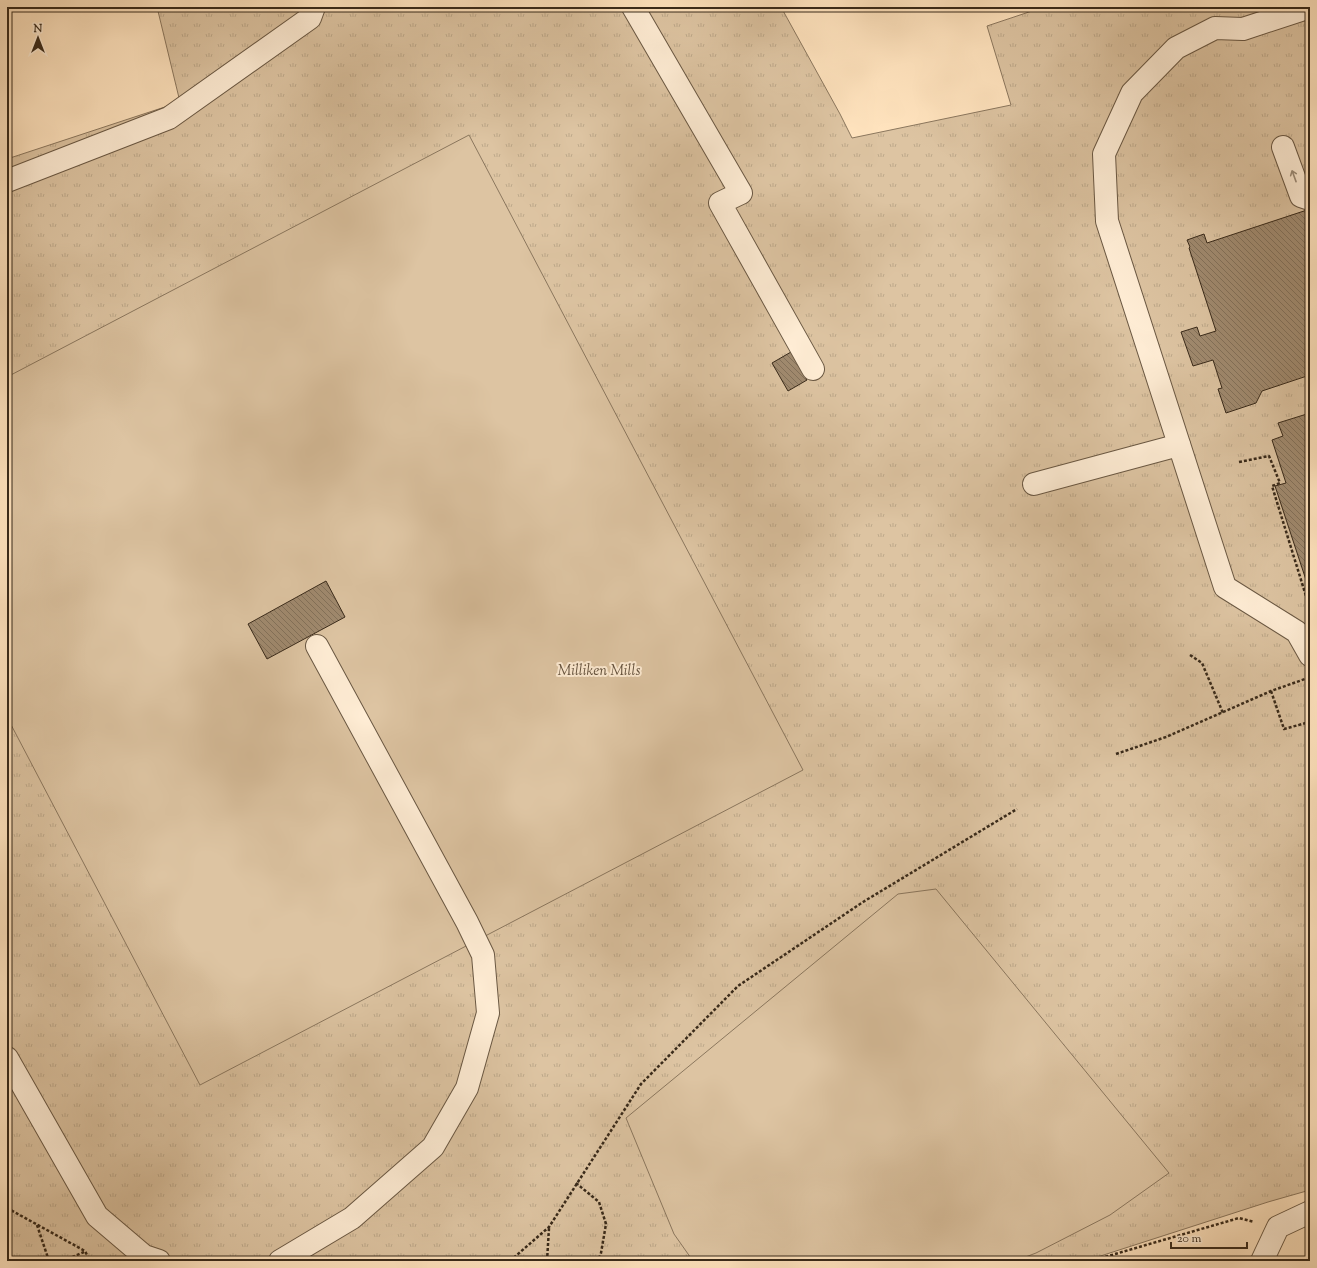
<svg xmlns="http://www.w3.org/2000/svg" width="1317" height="1268" font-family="'Sorts Mill Goudy',serif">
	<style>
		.grass { fill: url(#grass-tufts); stroke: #8b775e }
		.pitch { fill: #ddc4a2; stroke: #8b775e }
		.building { fill: url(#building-back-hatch); stroke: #392a1a }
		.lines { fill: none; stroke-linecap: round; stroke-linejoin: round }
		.minor-casing { stroke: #6a5843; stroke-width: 24 }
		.path { stroke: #392a1a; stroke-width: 2.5; stroke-dasharray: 3 2; stroke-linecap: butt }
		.minor { stroke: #ffedd5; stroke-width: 22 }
		.oneway { stroke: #9c8c78 }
		.labels { text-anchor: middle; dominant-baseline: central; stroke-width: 4; stroke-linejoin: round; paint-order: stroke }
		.park-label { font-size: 15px; font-style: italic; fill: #62503c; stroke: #ffedd5 }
	</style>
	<defs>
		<pattern id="grass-tufts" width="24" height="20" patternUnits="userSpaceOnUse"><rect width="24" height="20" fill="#ddc4a2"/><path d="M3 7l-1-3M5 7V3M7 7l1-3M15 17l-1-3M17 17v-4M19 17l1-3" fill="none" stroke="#bea98b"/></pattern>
		<pattern id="building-back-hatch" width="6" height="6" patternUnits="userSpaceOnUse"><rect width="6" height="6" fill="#a08a6f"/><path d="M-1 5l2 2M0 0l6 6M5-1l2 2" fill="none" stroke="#83715a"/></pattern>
	</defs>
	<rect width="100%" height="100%" fill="#ffe3be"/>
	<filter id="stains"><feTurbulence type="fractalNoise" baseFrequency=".005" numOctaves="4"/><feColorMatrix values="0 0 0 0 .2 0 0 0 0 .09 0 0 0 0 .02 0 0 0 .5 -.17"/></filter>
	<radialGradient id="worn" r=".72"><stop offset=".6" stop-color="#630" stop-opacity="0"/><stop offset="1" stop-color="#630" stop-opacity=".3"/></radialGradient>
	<path class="grass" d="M 157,7 L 781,7 L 840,114 L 852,138 L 1011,105 L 987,26 L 1044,7 L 1310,7 L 1310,1190 L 1268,1202 L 1085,1261 L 7,1261 L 7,159 L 180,102 Z"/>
	<g class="pitch">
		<path d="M 469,135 L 803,770 L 200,1085 L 7,717 L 7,377 Z"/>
		<path d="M 936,889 L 1169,1173 L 1110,1215 L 1036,1253 L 1015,1261 L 693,1261 L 674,1234 L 626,1118 L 898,894 Z"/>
	</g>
	<g class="building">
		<path d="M 1310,209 L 1310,375 L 1262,391 L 1256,403 L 1226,413 L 1218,389 L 1222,388 L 1213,360 L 1193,366 L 1181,332 L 1197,327 L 1200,336 L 1216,331 L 1189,248 L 1190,247 L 1187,240 L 1204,234 L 1207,243 Z"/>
		<path d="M 791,352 L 807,380 L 788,391 L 772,363 Z"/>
		<path d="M 1310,413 L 1310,585 L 1308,586 L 1275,486 L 1286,483 L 1272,440 L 1283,436 L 1278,423 Z"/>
		<path d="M 326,581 L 345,617 L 267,659 L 248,624 Z"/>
	</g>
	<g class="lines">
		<defs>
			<g id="minor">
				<path d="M 633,7 L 741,193 L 720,203 L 813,369"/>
				<path d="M 1310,7 L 1243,29 L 1215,28 L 1176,48 L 1132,93 L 1104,154 L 1107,221 L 1225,587 L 1297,632 L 1310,655"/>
				<path d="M 1283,147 L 1301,196 L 1310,199"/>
				<path d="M 7,181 L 169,118 L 310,18 L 314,7"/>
				<path d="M 1034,484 L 1179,445"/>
				<path d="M 7,1058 L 97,1216 L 144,1256 L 159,1261"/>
				<path d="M 280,1261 L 352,1218 L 433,1147 L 467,1088 L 488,1013 L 483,955 L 467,922 L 317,646"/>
				<path d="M 1262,1261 L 1278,1227 L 1310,1212"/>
			</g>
		</defs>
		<use href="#minor" class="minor-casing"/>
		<g class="path">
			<path d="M 1239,462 L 1269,456 L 1280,483 L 1272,486 L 1310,609"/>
			<path d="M 1190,655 L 1202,663 L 1223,713"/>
			<path d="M 1271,691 L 1284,729 L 1306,723 L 1310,723"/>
			<path d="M 1116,754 L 1166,737 L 1271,691 L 1305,679"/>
			<path d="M 576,1183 L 599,1202 L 606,1224 L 601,1253 L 598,1261"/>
			<path d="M 7,1208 L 85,1251 L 90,1261"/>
			<path d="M 37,1225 L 49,1261"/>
			<path d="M 63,1261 L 84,1252"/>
			<path d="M 510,1261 L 549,1227 L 641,1084 L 738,986 L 863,902 L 1017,809"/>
			<path d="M 547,1261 L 549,1228"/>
			<path d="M 1091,1261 L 1239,1218 L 1254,1222"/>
		</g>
		<use href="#minor" class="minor"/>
	</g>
	<defs><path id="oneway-shaft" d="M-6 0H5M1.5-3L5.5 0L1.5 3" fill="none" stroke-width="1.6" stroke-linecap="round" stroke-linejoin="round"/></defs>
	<use class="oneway" href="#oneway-shaft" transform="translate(1294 176) rotate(-110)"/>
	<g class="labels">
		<g class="park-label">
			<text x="599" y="671">Milliken Mills</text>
		</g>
	</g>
	<rect width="1317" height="1268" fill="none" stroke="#ffe3be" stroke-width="24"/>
	<rect x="8" y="8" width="1301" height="1252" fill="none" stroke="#392a1a" stroke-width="2"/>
	<rect x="12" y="12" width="1293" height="1244" fill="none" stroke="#392a1a"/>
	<g transform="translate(38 38)" stroke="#ffedd5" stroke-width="3" paint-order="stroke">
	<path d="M0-3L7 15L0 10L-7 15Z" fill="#392a1a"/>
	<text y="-6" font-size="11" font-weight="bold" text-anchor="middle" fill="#392a1a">N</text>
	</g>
	<path d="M1171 1242v6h76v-6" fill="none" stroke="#392a1a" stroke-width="2"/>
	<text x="1177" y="1242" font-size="12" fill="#392a1a" stroke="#ffedd5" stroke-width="3" paint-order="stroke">20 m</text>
	<rect width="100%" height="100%" filter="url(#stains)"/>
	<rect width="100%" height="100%" fill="url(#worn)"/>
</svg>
